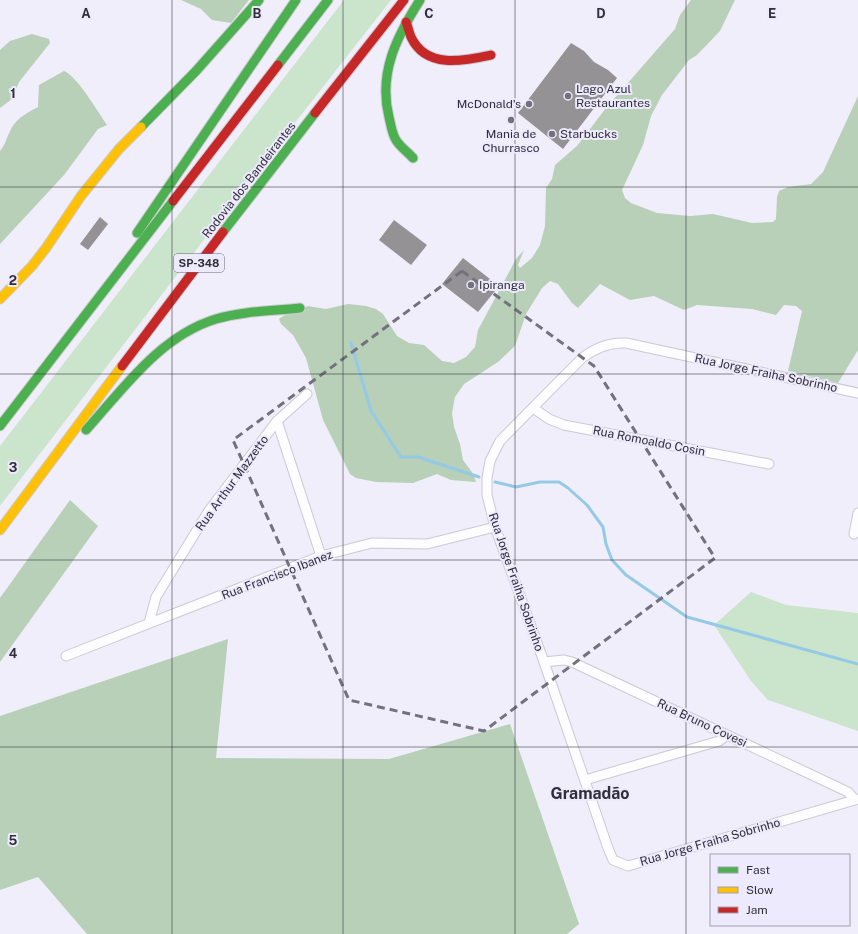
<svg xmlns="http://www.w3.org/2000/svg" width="858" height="934" font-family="'Public Sans',sans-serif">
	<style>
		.green { fill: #cbe4cc }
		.forest { fill: #b7d0b7 }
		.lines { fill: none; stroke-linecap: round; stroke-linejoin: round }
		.stream { stroke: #95cae6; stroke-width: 3 }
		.building { fill: #959295 }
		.street-casing { stroke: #cbc9d3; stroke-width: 11 }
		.fast-casing { stroke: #cccbd1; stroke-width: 11 }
		.slow-casing { stroke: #cccbd1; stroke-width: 11 }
		.jam-casing { stroke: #cccbd1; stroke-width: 11 }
		.street { stroke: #fdfcfe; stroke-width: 9 }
		.fast { stroke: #4caf50; stroke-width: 9 }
		.slow { stroke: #ffc107; stroke-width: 9 }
		.jam { stroke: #c62828; stroke-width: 9 }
		.marked { fill: none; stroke: #73717b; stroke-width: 3; stroke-dasharray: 8 5; stroke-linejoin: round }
		.grid { fill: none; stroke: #302e36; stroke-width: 1; stroke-opacity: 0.55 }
		.poi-dot { fill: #73717b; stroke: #edeafe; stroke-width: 1.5 }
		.labels { text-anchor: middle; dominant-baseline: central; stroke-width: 4; stroke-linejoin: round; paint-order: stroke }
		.shield { fill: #edeafe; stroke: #696672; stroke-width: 1 }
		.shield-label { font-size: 11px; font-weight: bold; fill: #302e36 }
		.poi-label { font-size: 12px; fill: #302e36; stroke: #edeafe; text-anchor: start }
		.street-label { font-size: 12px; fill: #302e36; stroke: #edeafe }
		.district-label { font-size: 16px; font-weight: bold; fill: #302e36; stroke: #edeafe }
		.grid-label { font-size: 13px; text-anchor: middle; font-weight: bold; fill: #302e36; stroke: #edeafe; stroke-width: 4; stroke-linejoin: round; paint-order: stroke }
	</style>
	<rect width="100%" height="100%" fill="#f0eefa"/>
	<g class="green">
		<path d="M 344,0 L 391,0 L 232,203 L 0,506 L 0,446 Z"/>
		<path d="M 751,592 L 786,605 L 858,613 L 858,731 L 768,700 L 751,681 L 714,625 Z"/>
	</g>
	<g class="forest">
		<path d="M 181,0 L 249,0 L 231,23 L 212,20 L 201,9 Z"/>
		<path d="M 691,0 L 735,0 L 720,31 L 697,55 L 689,60 L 662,95 L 651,116 L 643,145 L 622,190 L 625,198 L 631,203 L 657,213 L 690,216 L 713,214 L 752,223 L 773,222 L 776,219 L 777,197 L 779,191 L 788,187 L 811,184 L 823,172 L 858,96 L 858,350 L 838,383 L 788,371 L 802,311 L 796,306 L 784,305 L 776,315 L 752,309 L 697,305 L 684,310 L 654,296 L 630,300 L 600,284 L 578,308 L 572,303 L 558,284 L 550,281 L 542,288 L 526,314 L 515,346 L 498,362 L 464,384 L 455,397 L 452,413 L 454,427 L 460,444 L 463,460 L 474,475 L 476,482 L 451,480 L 437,474 L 413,483 L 376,482 L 356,478 L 350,474 L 323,420 L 306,358 L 293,335 L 281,324 L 279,319 L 283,316 L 308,306 L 326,309 L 348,304 L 366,306 L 376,309 L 383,314 L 397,336 L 409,343 L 424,345 L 442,361 L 454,363 L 466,357 L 475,347 L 478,330 L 516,259 L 524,250 L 518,265 L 520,268 L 532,258 L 540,245 L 545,226 L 546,188 L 552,179 L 555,165 L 577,146 L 606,108 L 675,29 L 680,15 Z"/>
		<path d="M 32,34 L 49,39 L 50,43 L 19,82 L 12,99 L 0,108 L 0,50 L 10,41 Z"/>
		<path d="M 64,71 C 77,76 98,112 107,125 L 98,129 L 64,175 L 0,244 L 0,151 C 7,143 8,131 15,123 C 21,116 30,111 38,107 L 39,85 Z"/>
		<path d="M 70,500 L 98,526 L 0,662 L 0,598 Z"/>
		<path d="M 228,639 L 216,758 L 389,759 L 510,724 L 579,924 L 567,934 L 87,934 L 38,877 L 0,890 L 0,716 Z"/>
	</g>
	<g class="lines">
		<g class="stream">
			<path d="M 351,343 L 371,411 L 401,457 L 418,457 L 479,477"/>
			<path d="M 495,482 L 516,487 L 540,482 L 559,482 L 568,488 L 587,505 L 603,527 L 606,544 L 612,560 L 626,575 L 687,617 L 858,664"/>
		</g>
	</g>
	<g class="building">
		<path d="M 571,43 L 584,51 L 594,62 L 608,70 L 617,78 L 563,149 L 518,113 Z"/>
		<path d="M 100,217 L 108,224 L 88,250 L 80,244 Z"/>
		<path d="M 394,220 L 427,245 L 411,265 L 379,240 Z"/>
		<path d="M 463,258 L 499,286 L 478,312 L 442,284 Z"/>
	</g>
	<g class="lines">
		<defs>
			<g id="street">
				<path d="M 858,393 L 626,343 C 609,342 595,348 582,358 L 500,441 L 490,461 L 487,478 L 487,495 L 495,527 L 544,662 L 608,848 L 613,860 L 628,866 L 858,799"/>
				<path d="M 533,408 L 549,419 L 564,425 L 769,464"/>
				<path d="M 277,421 L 321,556"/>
				<path d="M 854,534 L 858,513"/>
				<path d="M 149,623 L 156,597 L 208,512 L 277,421 L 307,394"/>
				<path d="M 66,656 L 321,556 L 372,543 L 427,544 L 495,527"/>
				<path d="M 544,662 L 564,660 L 572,662 L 848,792 L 855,800"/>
				<path d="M 585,780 L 719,741 L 727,735"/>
			</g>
			<g id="fast">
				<path d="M 278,65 L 328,0"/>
				<path d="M 141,127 L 196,71 L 259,0"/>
				<path d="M 413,158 C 408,152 400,147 396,140 C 392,134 391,125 389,117 C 378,73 397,36 420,0"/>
				<path d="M 223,232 L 315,113"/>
				<path d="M 137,233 L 296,0"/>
				<path d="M 0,426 L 173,201"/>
				<path d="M 86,430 C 123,389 160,336 216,319 C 243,311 272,311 300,308"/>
			</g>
			<g id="slow">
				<path d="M 0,299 L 32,266 L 46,248 L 81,196 L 119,149 L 141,127"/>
				<path d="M 0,530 L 122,366"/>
			</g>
			<g id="jam">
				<path d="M 406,22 C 408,27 409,32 411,37 C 426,69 463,61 491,55"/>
				<path d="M 315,113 L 404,0"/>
				<path d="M 173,201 L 278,65"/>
				<path d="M 122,366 L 223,232"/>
			</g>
		</defs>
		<use href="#street" class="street-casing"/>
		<use href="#fast" class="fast-casing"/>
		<use href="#slow" class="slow-casing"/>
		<use href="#jam" class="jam-casing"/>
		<use href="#street" class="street"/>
		<use href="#fast" class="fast"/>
		<use href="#slow" class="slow"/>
		<use href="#jam" class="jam"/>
	</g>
	<path class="marked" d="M 462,271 L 594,366 L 715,558 L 484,731 L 349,700 L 233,440 Z"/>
	<path class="grid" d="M 172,0 L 172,934M 343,0 L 343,934M 515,0 L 515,934M 686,0 L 686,934M 0,187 L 858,187M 0,374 L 858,374M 0,560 L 858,560M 0,747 L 858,747"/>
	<g class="poi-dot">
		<circle cx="568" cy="96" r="4"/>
		<circle cx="529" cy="104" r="4"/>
		<circle cx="511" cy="120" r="4"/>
		<circle cx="552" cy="134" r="4"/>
		<circle cx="471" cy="285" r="4"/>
	</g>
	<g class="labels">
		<rect class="shield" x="174" y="254" width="50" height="18" rx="3"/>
		<g class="shield-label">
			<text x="199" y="263">SP-348</text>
		</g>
		<g class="poi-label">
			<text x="576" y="89">Lago Azul<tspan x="576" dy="14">Restaurantes</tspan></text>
			<text x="521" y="104" text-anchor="end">McDonald's</text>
			<text x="511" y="134" text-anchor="middle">Mania de<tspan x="511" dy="14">Churrasco</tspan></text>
			<text x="560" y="134">Starbucks</text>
			<text x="479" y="285">Ipiranga</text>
		</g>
		<g class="street-label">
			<text transform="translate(249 180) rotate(-52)">Rodovia dos Bandeirantes</text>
			<text transform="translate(766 373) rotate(12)">Rua Jorge Fraiha Sobrinho</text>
			<text transform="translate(649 441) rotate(11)">Rua Romoaldo Cosin</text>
			<text transform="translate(232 483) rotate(-54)">Rua Arthur Mazzetto</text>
			<text transform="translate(277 575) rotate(-21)">Rua Francisco Ibanez</text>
			<text transform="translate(516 582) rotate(71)">Rua Jorge Fraiha Sobrinho</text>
			<text transform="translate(702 723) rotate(25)">Rua Bruno Covesi</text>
			<text transform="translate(710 842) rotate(-16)">Rua Jorge Fraiha Sobrinho</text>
		</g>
		<g class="district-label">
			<text x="590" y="793">Gramadão</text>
		</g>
	</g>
	<g class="grid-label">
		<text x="86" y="18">A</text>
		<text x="257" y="18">B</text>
		<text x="429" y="18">C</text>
		<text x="601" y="18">D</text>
		<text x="772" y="18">E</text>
		<text x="13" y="98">1</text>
		<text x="13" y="285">2</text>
		<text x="13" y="472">3</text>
		<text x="13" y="658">4</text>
		<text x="13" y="845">5</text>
	</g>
	<rect x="710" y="854" width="140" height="72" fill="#edeafe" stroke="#a19fae"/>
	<rect x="718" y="867" width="20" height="6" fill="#4caf50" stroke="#a19fae"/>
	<text x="746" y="874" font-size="12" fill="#302e36">Fast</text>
	<rect x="718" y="887" width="20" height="6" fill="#ffc107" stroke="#a19fae"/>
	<text x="746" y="894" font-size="12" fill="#302e36">Slow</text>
	<rect x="718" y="907" width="20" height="6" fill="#c62828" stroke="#a19fae"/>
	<text x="746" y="914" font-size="12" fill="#302e36">Jam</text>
</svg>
